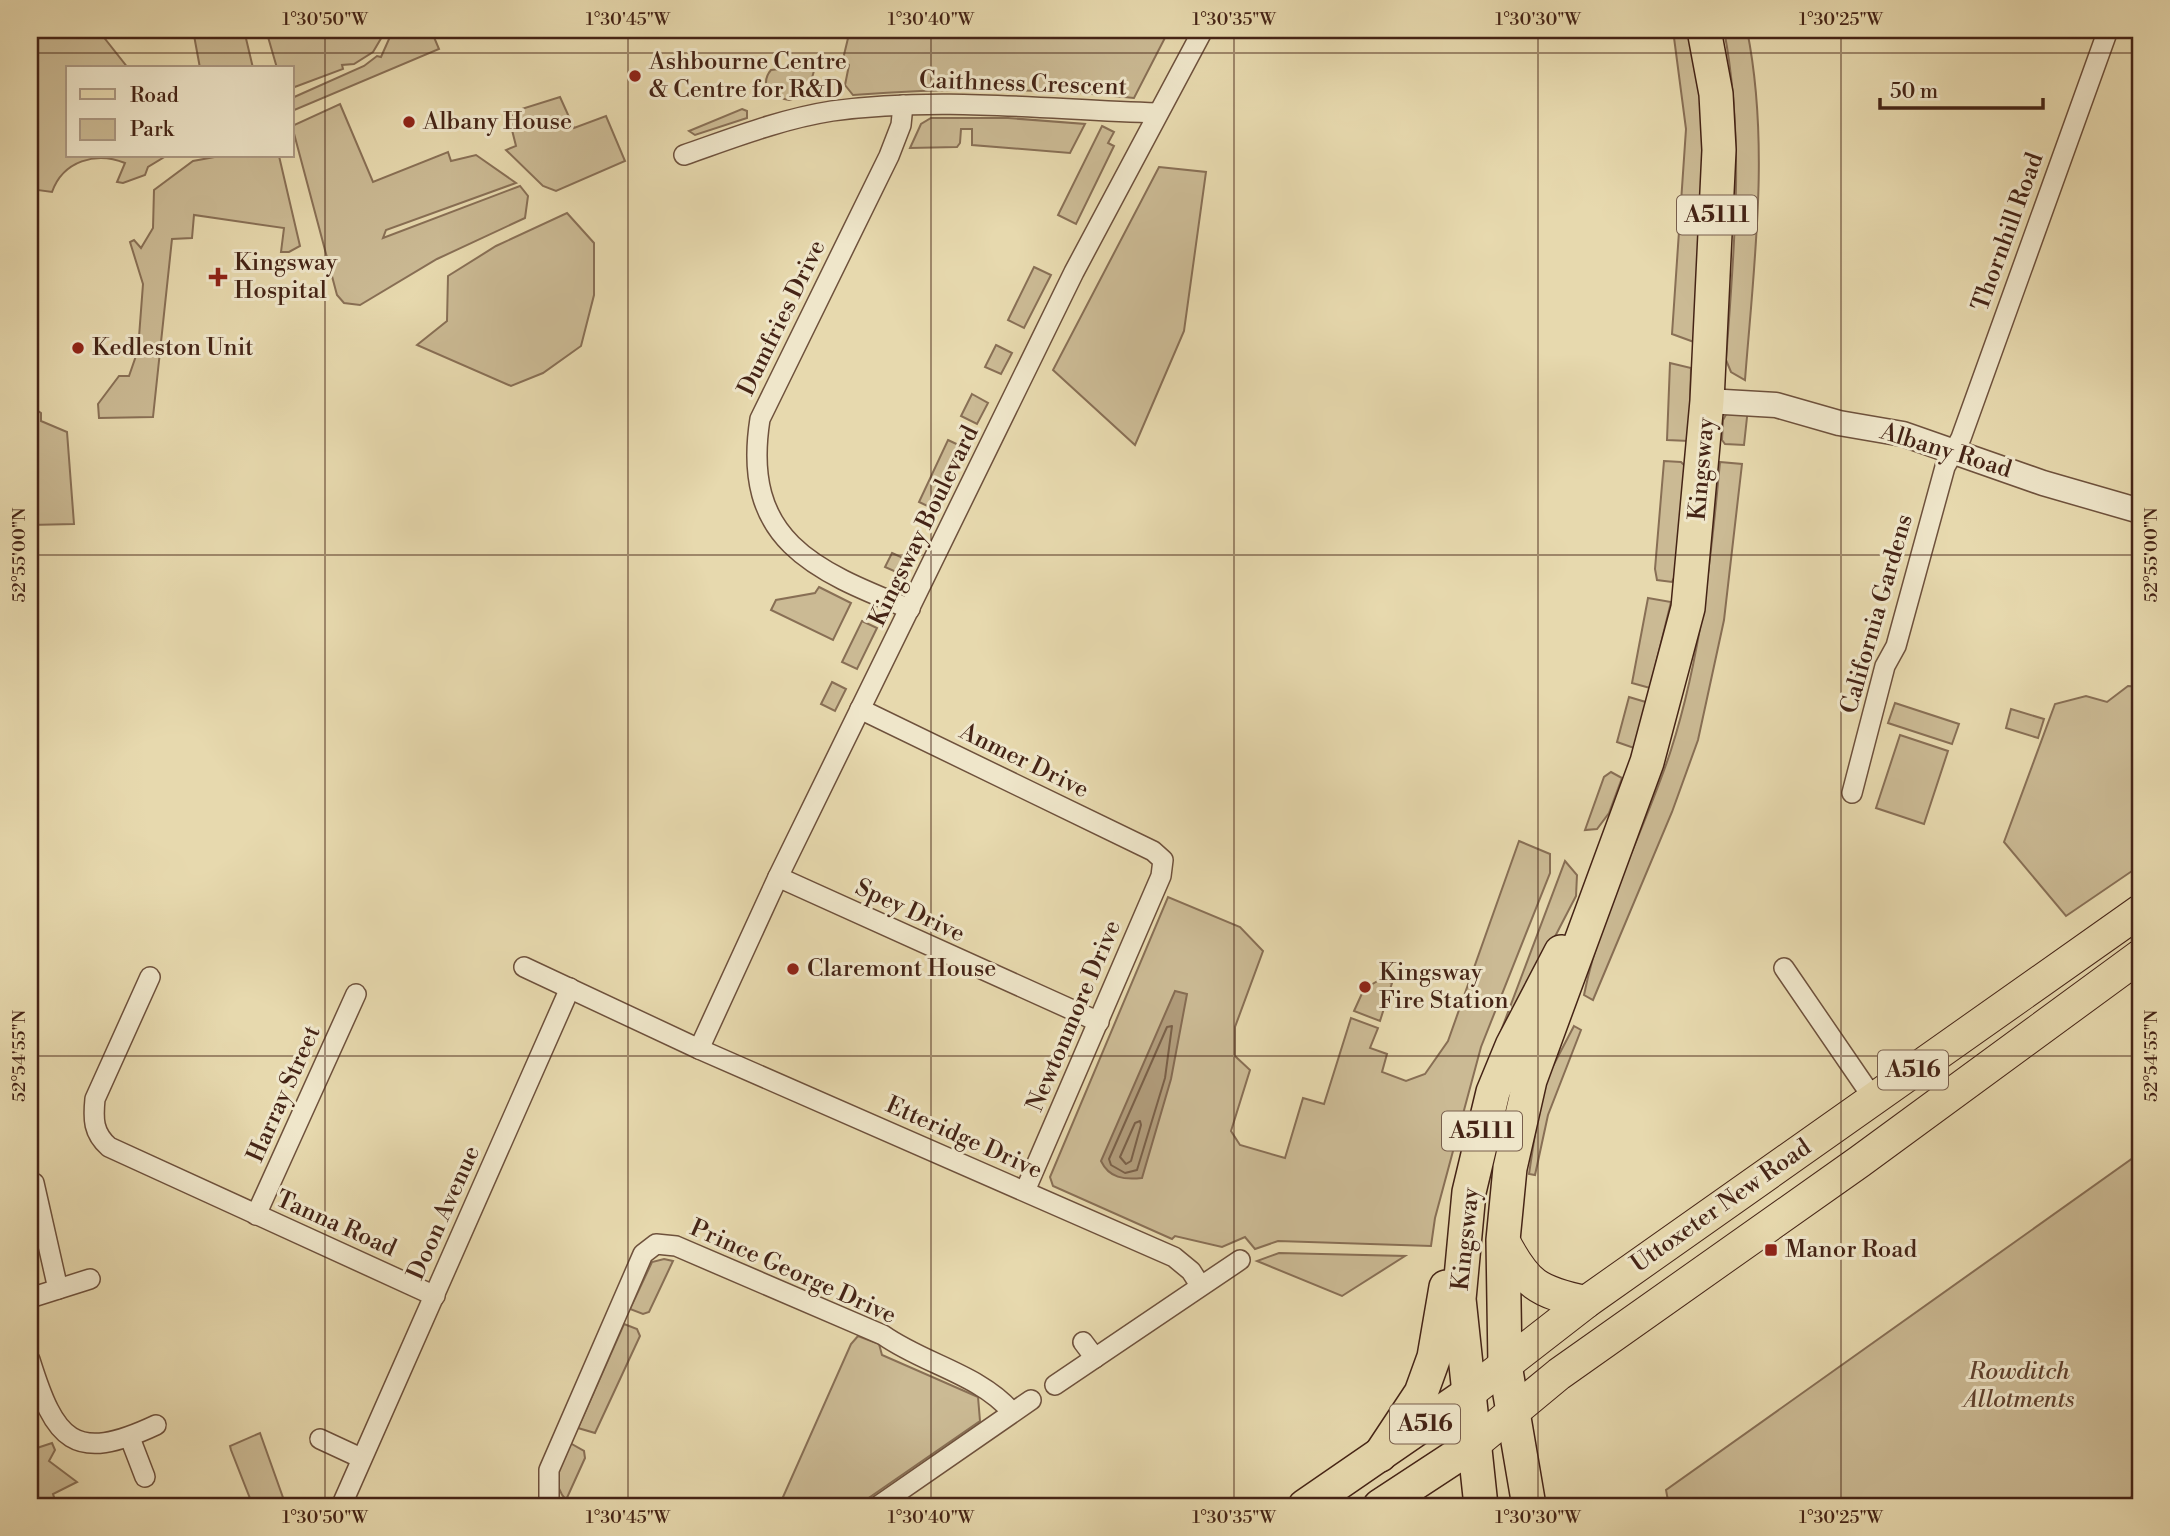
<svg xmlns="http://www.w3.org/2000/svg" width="2170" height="1536" font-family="'Libre Bodoni',serif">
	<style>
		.green { fill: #cbba94; stroke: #886f55; stroke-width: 2 }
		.water { fill: #b09b7a; stroke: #856b52; stroke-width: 2 }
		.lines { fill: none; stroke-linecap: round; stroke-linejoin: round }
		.shore { stroke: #7a6048; stroke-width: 2 }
		.minor-casing { stroke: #6e513c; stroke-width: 22 }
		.tertiary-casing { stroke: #6e513c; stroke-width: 27 }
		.primary-casing { stroke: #452416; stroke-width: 34 }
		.trunk-casing { stroke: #452416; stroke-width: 36 }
		.minor { stroke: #efe6ca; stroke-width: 19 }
		.tertiary { stroke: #efe6ca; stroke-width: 24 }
		.primary { stroke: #e7d9ae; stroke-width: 32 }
		.trunk { stroke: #e7d9ae; stroke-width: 33 }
		.ticks { fill: none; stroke: #452416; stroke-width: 2; stroke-opacity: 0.45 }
		.poi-dot { fill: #8f2418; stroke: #efe6ca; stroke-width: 2.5 }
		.labels { text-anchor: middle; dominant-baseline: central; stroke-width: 6; stroke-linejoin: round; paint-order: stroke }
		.shield { fill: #efe6ca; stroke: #785e4c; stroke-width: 2 }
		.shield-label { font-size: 23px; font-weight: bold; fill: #452416 }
		.poi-label { font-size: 24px; fill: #452416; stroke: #efe6ca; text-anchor: start }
		.street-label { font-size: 24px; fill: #452416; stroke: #efe6ca }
		.park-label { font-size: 24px; font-style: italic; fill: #60422f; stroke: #efe6ca }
		.neatline { fill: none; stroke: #452416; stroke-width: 2.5 }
		.ticks-label { font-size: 18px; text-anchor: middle; fill: #452416 }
	</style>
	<rect width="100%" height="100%" fill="#e7d9ae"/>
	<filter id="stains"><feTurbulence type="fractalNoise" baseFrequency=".00286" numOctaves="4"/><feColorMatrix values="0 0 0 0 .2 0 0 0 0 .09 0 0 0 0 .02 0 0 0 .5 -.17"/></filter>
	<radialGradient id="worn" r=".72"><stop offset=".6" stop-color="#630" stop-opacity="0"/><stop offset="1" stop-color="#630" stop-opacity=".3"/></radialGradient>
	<g class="green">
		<path d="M 30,30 L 98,30 L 128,68 L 68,68 L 68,156 L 166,156 L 148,167 L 145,175 L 123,183 L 117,182 L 125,163 C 96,151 63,161 52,192 L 30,189 Z"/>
		<path d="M 193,30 L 244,30 L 253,68 L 200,68 Z"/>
		<path d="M 266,30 L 386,30 L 373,52 L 354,64 L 342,65 L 343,69 L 292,88 L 292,68 L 277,68 Z"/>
		<path d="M 393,30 L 431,30 L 439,49 L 292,111 L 292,98 L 364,66 L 377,56 L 381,57 Z"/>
		<path d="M 850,30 L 1169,30 L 1134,98 C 1040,87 947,88 853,95 L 845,85 L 849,65 L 843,59 Z"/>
		<path d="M 1673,30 L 1694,30 L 1705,105 L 1694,342 L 1672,334 L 1686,129 Z"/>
		<path d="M 1724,30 L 1747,30 C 1770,144 1754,264 1745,380 L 1731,372 L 1726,360 C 1734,250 1745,140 1724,30 Z"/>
		<path d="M 802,57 L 818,57 L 807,95 L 789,100 L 770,96 C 765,86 764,78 771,70 L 797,67 Z"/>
		<path d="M 560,97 L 574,128 L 606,116 L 625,161 L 556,191 L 543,186 L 506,150 L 516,146 L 511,126 L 503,128 L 515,111 Z"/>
		<path d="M 340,104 L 373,182 L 448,152 L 451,161 L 476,155 L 516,183 L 386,230 L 383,238 L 520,186 L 528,196 L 525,218 L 437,259 L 360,305 L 344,303 L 337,295 L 292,126 Z"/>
		<path d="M 742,109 L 747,111 L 747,118 L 695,135 L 689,131 Z"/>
		<path d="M 931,118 L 1008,118 L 1085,124 L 1070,153 L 972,145 L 972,129 L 961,129 L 960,143 L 957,147 L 910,148 L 921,124 Z"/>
		<path d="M 1102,126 L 1114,132 L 1108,143 L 1114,146 L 1076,224 L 1058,215 Z"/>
		<path d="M 220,156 L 279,156 L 300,246 L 289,252 L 281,252 L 284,228 L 194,215 L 192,238 L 172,239 L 153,417 L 99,418 L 98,404 L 119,376 L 129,376 L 138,350 L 143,284 L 130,242 L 134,240 L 141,248 L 153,228 L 154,190 L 193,161 Z"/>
		<path d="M 1159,167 L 1206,172 L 1184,331 L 1135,445 L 1053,370 Z"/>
		<path d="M 567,213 L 594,243 L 594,295 L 581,346 L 543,373 L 511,386 L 417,345 L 447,321 L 448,276 L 496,246 Z"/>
		<path d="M 1034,267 L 1051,275 L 1024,328 L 1008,320 Z"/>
		<path d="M 996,345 L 1012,353 L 1001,374 L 985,367 Z"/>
		<path d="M 1670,363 L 1691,368 L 1689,441 L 1667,440 Z"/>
		<path d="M 30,386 L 31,406 L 41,413 L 41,421 L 67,432 L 74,524 L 30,525 Z"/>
		<path d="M 972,394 L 988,403 L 977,424 L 961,416 Z"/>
		<path d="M 1748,408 L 1744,445 L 1725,444 L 1722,440 L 1723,420 L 1728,411 Z"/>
		<path d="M 948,440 L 965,448 L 936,510 L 919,502 Z"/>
		<path d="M 1664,461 L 1681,462 L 1686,467 L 1678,570 L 1672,582 L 1657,580 L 1655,569 Z"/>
		<path d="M 1720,462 L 1742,464 L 1724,620 L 1698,740 L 1672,812 L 1593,1000 L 1584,995 C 1601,909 1644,833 1671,750 C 1701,656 1711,559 1720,462 Z"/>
		<path d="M 892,553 L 910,561 L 903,575 L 885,567 Z"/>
		<path d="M 819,587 L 851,603 L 833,640 L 771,610 L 776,600 L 815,593 Z"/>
		<path d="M 1648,598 L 1671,602 L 1650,688 L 1632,683 Z"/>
		<path d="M 862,621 L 877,628 L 857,669 L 842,662 Z"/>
		<path d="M 832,682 L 846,689 L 835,711 L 821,704 Z"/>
		<path d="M 2128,686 L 2140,687 L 2140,851 L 2135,869 L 2066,916 L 2004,842 L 2055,704 L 2086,696 L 2107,702 Z"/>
		<path d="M 1629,697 L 1649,703 L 1634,748 L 1617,742 Z"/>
		<path d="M 1895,703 L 1959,724 L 1952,744 L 1888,723 Z"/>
		<path d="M 2011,709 L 2044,719 L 2038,738 L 2006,728 Z"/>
		<path d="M 1900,735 L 1948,751 L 1924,824 L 1876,808 Z"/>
		<path d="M 1611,772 L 1622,778 L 1609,813 L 1597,829 L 1585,830 L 1604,777 Z"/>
		<path d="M 1519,841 L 1550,854 L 1550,873 L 1481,1047 L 1435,1218 L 1431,1246 L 1278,1241 L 1255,1249 L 1245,1237 L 1222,1247 L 1175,1236 L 1172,1239 L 1053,1186 L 1050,1177 L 1168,897 L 1240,927 L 1263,951 L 1235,1027 L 1235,1056 L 1250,1070 L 1231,1131 L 1240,1145 L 1285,1158 L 1303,1098 L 1324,1104 L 1351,1018 L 1378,1028 L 1370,1048 L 1387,1054 L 1382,1072 L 1406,1081 L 1425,1074 L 1448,1041 Z"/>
		<path d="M 1565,861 L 1577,875 L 1576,896 L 1487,1068 Z"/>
		<path d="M 1381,979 L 1392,983 L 1380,1021 L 1354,1011 L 1364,989 Z"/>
		<path d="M 1574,1026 L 1581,1030 L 1548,1115 L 1535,1175 L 1529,1174 L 1542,1087 Z"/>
		<path d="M 2140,1153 L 2140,1486 L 2124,1506 L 1669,1506 L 1666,1490 Z"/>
		<path d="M 1279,1253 L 1405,1256 L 1342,1296 L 1257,1261 Z"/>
		<path d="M 664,1259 L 673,1261 L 649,1312 L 643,1314 L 630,1309 L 652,1262 Z"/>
		<path d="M 624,1324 L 637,1329 L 640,1336 L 595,1433 L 578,1428 Z"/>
		<path d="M 858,1336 L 879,1344 L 882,1355 L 978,1397 L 980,1421 L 857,1506 L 779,1506 L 851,1344 Z"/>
		<path d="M 260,1433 L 286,1506 L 253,1506 L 231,1450 L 230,1446 Z"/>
		<path d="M 52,1443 L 55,1450 L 49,1461 L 77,1482 L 53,1494 L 57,1506 L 30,1506 L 30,1457 L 36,1455 L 34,1449 Z"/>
		<path d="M 570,1443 L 584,1451 L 585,1458 L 566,1500 C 549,1481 561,1463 570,1443 Z"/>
	</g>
	<path class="water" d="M 1175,991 L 1187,994 L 1171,1079 L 1142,1178 C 1124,1180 1109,1178 1101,1161 Z"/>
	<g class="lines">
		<g class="shore">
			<path d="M 1172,1026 L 1165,1078 L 1137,1170 L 1125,1173 L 1111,1165 L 1109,1159 L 1167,1027 Z"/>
			<path d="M 1140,1121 L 1141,1125 L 1131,1161 L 1126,1164 L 1120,1157 L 1135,1123 Z"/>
		</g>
		<defs>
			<g id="minor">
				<path d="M 903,105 L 901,125 L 889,156 L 760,419 C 741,540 813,570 910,609"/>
				<path d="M 684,155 C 733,138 781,119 832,111 C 941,96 1048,110 1157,113"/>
				<path d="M 860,709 L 1153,851 L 1163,860 L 1161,876 L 1025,1191"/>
				<path d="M 1852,793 L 1885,666 L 1896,646 L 1945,467 L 1961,438 L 2108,30"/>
				<path d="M 778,877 L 1099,1022"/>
				<path d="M 524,967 L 699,1049 L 1174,1257 L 1191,1271 L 1200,1285"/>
				<path d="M 1784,968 L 1873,1098"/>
				<path d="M 150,977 L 95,1099 C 93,1119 93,1133 109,1147 L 435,1296"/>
				<path d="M 699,1049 L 778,877 L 1074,272 L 1203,30"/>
				<path d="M 34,1183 L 58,1289"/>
				<path d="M 256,1215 L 356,994"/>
				<path d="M 30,1298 L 90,1279"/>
				<path d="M 1083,1342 L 1095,1358"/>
				<path d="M 30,1360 C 55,1440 73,1464 156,1425"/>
				<path d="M 1055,1385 L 1240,1260"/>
				<path d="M 130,1438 L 145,1477"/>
				<path d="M 320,1439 L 361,1458"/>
				<path d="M 343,1502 L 570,988"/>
				<path d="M 549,1506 L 549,1470 L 643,1254 L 656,1244 L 676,1246 L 883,1335 C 924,1364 979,1374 1012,1412"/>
				<path d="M 878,1506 L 1031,1400"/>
			</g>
			<path id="tertiary" d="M 1707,401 L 1776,405 L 1839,423 L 1903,434 L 2043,483 L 2140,511"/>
			<g id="primary">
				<path d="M 1503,1240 C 1526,1284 1537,1292 1586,1302"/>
				<path d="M 1469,1393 L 1586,1302 L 2140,911"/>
				<path d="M 1473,1445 L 1559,1374 L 1859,1162 L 2140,956"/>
			</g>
			<g id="trunk">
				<path d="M 1380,1455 L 1421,1393 L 1434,1357 L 1446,1287"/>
				<path d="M 1305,1506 L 1469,1393"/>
				<path d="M 1380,1506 L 1473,1445"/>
				<path d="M 1481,1506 L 1459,1299 L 1469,1192 L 1493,1092 L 1512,1046 L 1561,952"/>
				<path d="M 1529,1506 L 1505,1365 L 1503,1240 L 1510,1168 L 1530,1080 L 1647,762 L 1688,608 L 1707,401 L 1719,150 L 1716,94 L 1704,30"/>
			</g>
		</defs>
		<use href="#minor" class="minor-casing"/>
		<use href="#tertiary" class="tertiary-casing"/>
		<use href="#primary" class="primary-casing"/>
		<use href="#trunk" class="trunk-casing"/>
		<use href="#minor" class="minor"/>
		<use href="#tertiary" class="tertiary"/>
		<use href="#primary" class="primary"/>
		<use href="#trunk" class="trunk"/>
	</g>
	<path class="ticks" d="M 325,30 L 325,1506M 628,30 L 628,1506M 931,30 L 931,1506M 1234,30 L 1234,1506M 1538,30 L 1538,1506M 1841,30 L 1841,1506M 30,53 L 2140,53M 30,555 L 2140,555M 30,1056 L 2140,1056"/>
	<g class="poi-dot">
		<circle cx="635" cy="76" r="7"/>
		<circle cx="409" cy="122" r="7"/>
		<path d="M214.5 266.5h7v7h7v7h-7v7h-7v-7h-7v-7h7z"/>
		<circle cx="78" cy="348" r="7"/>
		<circle cx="793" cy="969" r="7"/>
		<circle cx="1365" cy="987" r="7"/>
		<rect x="1764" y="1243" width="14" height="14" rx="3.5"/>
	</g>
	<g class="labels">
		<g class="shield">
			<rect x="1677" y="195.5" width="80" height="39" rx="5"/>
			<rect x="1878" y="1050.5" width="70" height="39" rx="5"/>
			<rect x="1442" y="1111.5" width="80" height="39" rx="5"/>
			<rect x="1390" y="1404.5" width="70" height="39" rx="5"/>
		</g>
		<g class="shield-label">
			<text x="1717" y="215">A5111</text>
			<text x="1913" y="1070">A516</text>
			<text x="1482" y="1131">A5111</text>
			<text x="1425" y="1424">A516</text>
		</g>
		<g class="poi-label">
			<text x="649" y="62">Ashbourne Centre<tspan x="649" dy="28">&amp; Centre for R&amp;D</tspan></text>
			<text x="423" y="122">Albany House</text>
			<text x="234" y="263">Kingsway<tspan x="234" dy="28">Hospital</tspan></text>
			<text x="92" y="348">Kedleston Unit</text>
			<text x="807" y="969">Claremont House</text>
			<text x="1379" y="973">Kingsway<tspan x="1379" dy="28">Fire Station</tspan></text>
			<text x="1785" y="1250">Manor Road</text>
		</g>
		<g class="street-label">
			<text transform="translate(1023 84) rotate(2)">Caithness Crescent</text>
			<text transform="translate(2008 232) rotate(-70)">Thornhill Road</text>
			<text transform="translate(782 318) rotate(-64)">Dumfries Drive</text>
			<text transform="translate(1946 451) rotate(17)">Albany Road</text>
			<text transform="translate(1702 469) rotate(-85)">Kingsway</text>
			<text transform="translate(924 526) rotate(-64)">Kingsway Boulevard</text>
			<text transform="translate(1877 614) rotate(-74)">California Gardens</text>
			<text transform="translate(1024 761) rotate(26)">Anmer Drive</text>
			<text transform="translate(910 911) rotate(25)">Spey Drive</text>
			<text transform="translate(1074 1016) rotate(-67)">Newtonmore Drive</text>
			<text transform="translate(284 1094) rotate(-66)">Harray Street</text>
			<text transform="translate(964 1138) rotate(24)">Etteridge Drive</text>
			<text transform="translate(1721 1206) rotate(-35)">Uttoxeter New Road</text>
			<text transform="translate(444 1213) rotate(-66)">Doon Avenue</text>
			<text transform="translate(336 1224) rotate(24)">Tanna Road</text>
			<text transform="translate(1466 1239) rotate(-84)">Kingsway</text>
			<text transform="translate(793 1272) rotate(24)">Prince George Drive</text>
		</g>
		<g class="park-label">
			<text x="2019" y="1372">Rowditch<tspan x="2019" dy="28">Allotments</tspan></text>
		</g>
	</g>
	<rect width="2170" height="1536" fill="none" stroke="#e7d9ae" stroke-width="77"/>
	<rect x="66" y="66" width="228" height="91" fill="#efe6ca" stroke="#ab9882" stroke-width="2"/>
	<rect x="80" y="89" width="35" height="10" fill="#e7d9ae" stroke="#ab9882" stroke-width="2"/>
	<text x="130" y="102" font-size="21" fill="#452416">Road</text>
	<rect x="80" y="119" width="35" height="21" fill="#cbba94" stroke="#ab9882" stroke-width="2"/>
	<text x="130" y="136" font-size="21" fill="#452416">Park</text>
	<path d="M1880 98v10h163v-10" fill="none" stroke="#452416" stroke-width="3.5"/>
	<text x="1890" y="98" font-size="21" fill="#452416" stroke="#efe6ca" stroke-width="5" paint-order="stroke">50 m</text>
	<rect x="38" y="38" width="2094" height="1460" class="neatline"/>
	<g class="ticks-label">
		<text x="325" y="25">1°30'50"W</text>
		<text x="628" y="25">1°30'45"W</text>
		<text x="931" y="25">1°30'40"W</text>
		<text x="1234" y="25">1°30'35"W</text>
		<text x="1538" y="25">1°30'30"W</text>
		<text x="1841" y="25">1°30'25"W</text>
		<text transform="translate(19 555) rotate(-90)" y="6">52°55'00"N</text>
		<text transform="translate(2151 555) rotate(-90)" y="6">52°55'00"N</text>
		<text transform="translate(19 1056) rotate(-90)" y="6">52°54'55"N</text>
		<text transform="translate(2151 1056) rotate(-90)" y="6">52°54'55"N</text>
		<text x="325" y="1523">1°30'50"W</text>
		<text x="628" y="1523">1°30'45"W</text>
		<text x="931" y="1523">1°30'40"W</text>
		<text x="1234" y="1523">1°30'35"W</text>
		<text x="1538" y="1523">1°30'30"W</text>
		<text x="1841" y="1523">1°30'25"W</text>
	</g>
	<rect width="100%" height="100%" filter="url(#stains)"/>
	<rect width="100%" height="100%" fill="url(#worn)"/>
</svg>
